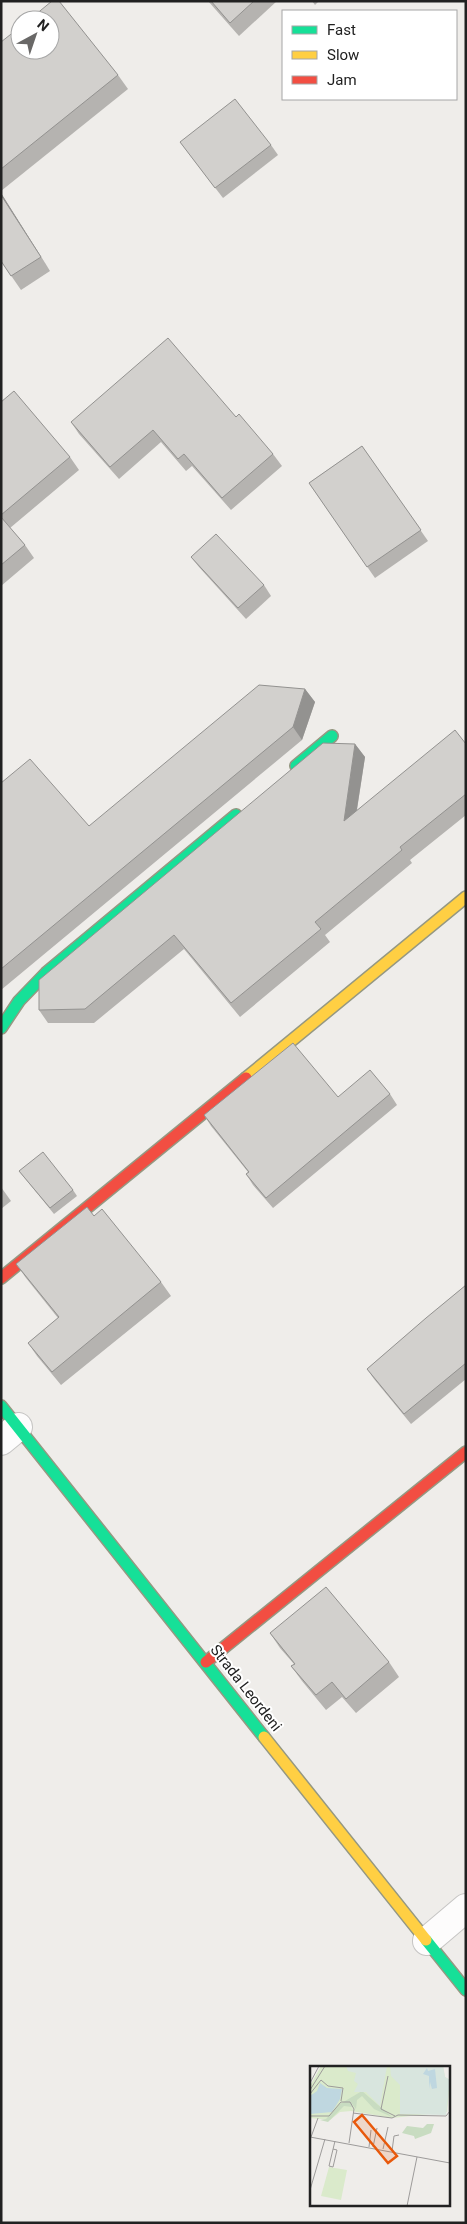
<svg xmlns="http://www.w3.org/2000/svg" width="467" height="2224" font-family="Roboto,sans-serif">
	<style>
		.lines { fill: none; stroke-linecap: round; stroke-linejoin: round }
		.street-casing { stroke: #c6c5c4; stroke-width: 30 }
		.fast-casing { stroke: #959882; stroke-width: 14 }
		.slow-casing { stroke: #959882; stroke-width: 14 }
		.jam-casing { stroke: #959882; stroke-width: 14 }
		.street { stroke: #fdfcfc; stroke-width: 28 }
		.fast { stroke: #16e098; stroke-width: 11 }
		.slow { stroke: #ffcf43; stroke-width: 11 }
		.jam { stroke: #f24e42; stroke-width: 11 }
		.wall { fill: #b5b3b0 }
		.shaded-wall { fill: #939290 }
		.building { fill: #d2d0cd; stroke: #939290 }
		.labels { text-anchor: middle; dominant-baseline: central; stroke-width: 4; stroke-linejoin: round; paint-order: stroke }
		.street-label { font-size: 15px; fill: #212121; stroke: #fff }
		.inset-road { fill: none; stroke: #9d9b9a; stroke-width: 1 }
		.view { fill: #e8590c; fill-opacity: 0.15; stroke: #e8590c; stroke-width: 2.5 }
		.inset-edge { fill: none; stroke: #212121; stroke-width: 2.5 }
	</style>
	<rect width="100%" height="100%" fill="#efedea"/>
	<g class="lines">
		<defs>
			<g id="street">
				<path d="M 1,1441 L 18,1427"/>
				<path d="M 427,1941 L 466,1908"/>
			</g>
			<g id="fast">
				<path d="M 296,766 L 332,736"/>
				<path d="M 1,1028 L 19,1001 L 46,973 L 236,815"/>
				<path d="M 1,1406 L 264,1737"/>
				<path d="M 426,1940 L 466,1990"/>
			</g>
			<g id="slow">
				<path d="M 246,1078 L 466,897"/>
				<path d="M 264,1737 L 426,1940"/>
			</g>
			<g id="jam">
				<path d="M 1,1278 L 246,1078"/>
				<path d="M 206,1662 L 466,1452"/>
			</g>
		</defs>
		<use href="#street" class="street-casing"/>
		<use href="#fast" class="fast-casing"/>
		<use href="#slow" class="slow-casing"/>
		<use href="#jam" class="jam-casing"/>
		<use href="#street" class="street"/>
		<use href="#fast" class="fast"/>
		<use href="#slow" class="slow"/>
		<use href="#jam" class="jam"/>
	</g>
	<g class="wall">
		<path d="M 208,1 L 277,1 L 239,36 Z"/>
		<path d="M 312,1 L 319,1 L 315,5 Z"/>
		<path d="M 1,42 L 118,75 L 128,89 L 1,191 Z"/>
		<path d="M 180,142 L 271,145 L 278,155 L 223,198 Z"/>
		<path d="M 1,193 L 50,271 L 21,290 L 1,261 Z"/>
		<path d="M 1,402 L 70,457 L 79,470 L 10,528 L 25,545 L 34,558 L 1,586 Z"/>
		<path d="M 236,417 L 273,454 L 282,466 L 231,510 L 192,466 L 186,471 L 161,442 L 119,479 L 79,434 L 71,422 Z"/>
		<path d="M 362,446 L 428,541 L 375,578 L 309,483 Z"/>
		<path d="M 191,557 L 264,585 L 271,596 L 246,619 L 199,567 Z"/>
		<path d="M 305,689 L 315,702 L 302,740 L 1,990 L 1,783 L 89,826 Z"/>
		<path d="M 355,744 L 365,757 L 357,810 L 466,744 L 466,815 L 410,860 L 412,863 L 325,935 L 330,942 L 240,1017 L 184,949 L 94,1023 L 48,1023 L 39,1010 Z"/>
		<path d="M 390,1094 L 397,1105 L 273,1208 L 253,1185 L 246,1174 L 248,1172 L 211,1126 L 204,1115 L 338,1097 Z"/>
		<path d="M 19,1171 L 73,1190 L 77,1196 L 54,1214 Z"/>
		<path d="M 1,1187 L 11,1201 L 1,1209 Z"/>
		<path d="M 94,1216 L 161,1282 L 171,1296 L 61,1385 L 37,1356 L 28,1343 L 58,1318 L 26,1278 L 16,1264 Z"/>
		<path d="M 466,1285 L 466,1379 L 411,1424 L 374,1379 L 367,1369 Z"/>
		<path d="M 270,1633 L 389,1662 L 399,1677 L 356,1713 L 342,1697 L 326,1710 L 302,1681 L 291,1666 L 294,1664 L 280,1648 Z"/>
	</g>
	<g class="shaded-wall">
		<path d="M 1,193 L 50,271 L 41,257 L 1,195 Z"/>
		<path d="M 305,689 L 315,702 L 302,740 L 293,727 Z"/>
		<path d="M 355,744 L 365,757 L 353,834 L 344,821 Z"/>
	</g>
	<g class="building">
		<path d="M 52,1 L 59,1 L 118,75 L 1,169 L 1,42 L 20,27 L 20,50 L 50,50 L 50,20 L 29,20 Z"/>
		<path d="M 211,1 L 254,1 L 230,23 Z"/>
		<path d="M 235,99 L 271,145 L 215,188 L 180,142 Z"/>
		<path d="M 1,195 L 41,257 L 11,276 L 1,261 Z"/>
		<path d="M 168,338 L 236,417 L 239,414 L 273,454 L 222,498 L 184,454 L 178,459 L 153,430 L 110,467 L 71,422 Z"/>
		<path d="M 14,391 L 70,457 L 1,515 L 1,402 Z"/>
		<path d="M 362,446 L 421,530 L 367,567 L 309,483 Z"/>
		<path d="M 1,517 L 25,545 L 1,565 Z"/>
		<path d="M 216,534 L 264,585 L 238,608 L 191,557 Z"/>
		<path d="M 259,685 L 305,689 L 293,727 L 1,969 L 1,783 L 30,759 L 89,826 Z"/>
		<path d="M 455,730 L 466,744 L 466,794 L 400,847 L 402,850 L 315,922 L 321,929 L 231,1003 L 174,935 L 85,1009 L 39,1010 L 39,980 L 323,743 L 355,744 L 344,821 Z"/>
		<path d="M 293,1043 L 338,1097 L 370,1070 L 390,1094 L 266,1198 L 246,1174 L 249,1172 L 204,1115 Z"/>
		<path d="M 43,1152 L 73,1190 L 50,1208 L 19,1171 Z"/>
		<path d="M 87,1207 L 94,1216 L 102,1209 L 161,1282 L 52,1372 L 28,1343 L 59,1317 L 16,1264 Z"/>
		<path d="M 466,1285 L 466,1363 L 404,1414 L 367,1369 L 426,1318 Z"/>
		<path d="M 326,1587 L 389,1662 L 346,1699 L 332,1682 L 316,1695 L 291,1666 L 295,1664 L 270,1633 Z"/>
	</g>
	<g class="labels">
		<g class="street-label">
			<text transform="translate(246 1688) rotate(52)">Strada Leordeni</text>
		</g>
	</g>
	<g transform="translate(310 2066)">
		<rect width="140" height="140" fill="#efedea"/>
		<path d="M 11,0 L 133,0 L 135,11 L 140,14 L 137,46 L 82,52 L 41,45 L 30,46 L 20,54 L 0,52 L 0,20 ZM 19,101 L 37,104 L 31,134 L 11,130 Z" fill="#daeacb"/>
		<path d="M 52,25 L 82,51 L 64,43 L 52,30 L 47,34 L 46,43 L 42,38 L 42,41 L 34,40 L 18,56 L 10,54 L 16,53 L 30,38 ZM 117,58 L 124,58 L 121,67 L 105,73 L 104,70 L 92,67 L 97,60 L 113,62 Z" fill="#c8dcc1"/>
		<path d="M 36,0 L 77,0 L 70,40 L 56,26 L 44,26 L 48,18 L 44,15 L 46,7 L 38,5 ZM 80,0 L 133,0 L 135,11 L 140,14 L 136,49 L 90,48 L 90,19 L 81,10 Z" fill="#d8e5de"/>
		<path d="M 117,2 L 118,5 L 125,3 L 127,22 L 122,23 L 120,16 L 119,23 L 119,10 L 113,8 ZM 10,17 L 17,22 L 32,23 L 30,33 L 22,46 L 0,48 L 0,30 L 7,25 Z" fill="#bfd7e0"/>
		<path class="inset-road" d="M 78,10 L 71,43 L 85,50M 0,17 L 9,0M 0,24 L 15,0M 0,28 L 11,14 L 18,20 L 33,22 L 31,35M 43,47 L 82,52 L 88,49 L 136,50 L 140,45M 0,50 L 19,50 L 31,36 L 40,36 L 44,43 L 39,77M 0,71 L 140,97M 1,71 L 8,52M 59,81 L 61,64M 63,81 L 67,62M 23,83 L 27,84 L 23,101M 73,83 L 78,61M 82,85 L 84,70 L 89,69M 23,101 L 19,100 L 25,75M 0,124 L 15,73M 97,140 L 107,91"/>
		<path class="view" d="M 52,49 L 87,90 L 78,97 L 44,56 Z"/>
		<rect width="140" height="140" class="inset-edge"/>
	</g>
	<rect width="467" height="2224" fill="none" stroke="#212121" stroke-width="5"/>
	<rect x="282" y="10" width="175" height="90" fill="#ffffff" stroke="#a6a6a6"/>
	<rect x="292" y="26" width="25" height="8" fill="#16e098" stroke="#a6a6a6"/>
	<text x="327" y="35" font-size="15" fill="#212121">Fast</text>
	<rect x="292" y="51" width="25" height="8" fill="#ffcf43" stroke="#a6a6a6"/>
	<text x="327" y="60" font-size="15" fill="#212121">Slow</text>
	<rect x="292" y="76" width="25" height="8" fill="#f24e42" stroke="#a6a6a6"/>
	<text x="327" y="85" font-size="15" fill="#212121">Jam</text>
	<g transform="translate(35 35) rotate(40)"><circle r="24" fill="#ffffff" stroke="#a6a6a6"/>
	<path d="M0-4L9 19L0 12L-9 19Z" fill="#696867"/>
	<text y="-8" font-size="14" font-weight="bold" text-anchor="middle" fill="#212121">N</text>
	</g>
</svg>
